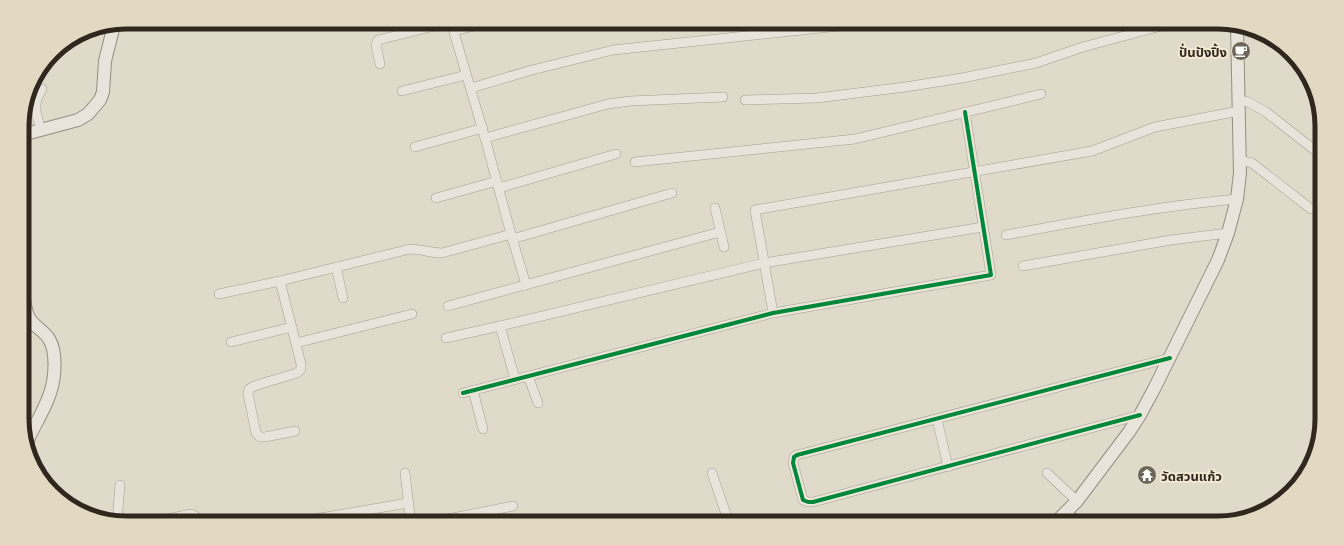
<svg xmlns="http://www.w3.org/2000/svg" width="1344" height="545" font-family="Literata,'Noto Sans Thai',serif">
	<style>
		.lines { fill: none; stroke-linecap: round; stroke-linejoin: round }
		.street-casing { stroke: #a49f93; stroke-width: 10 }
		.secondary-casing { stroke: #938e84; stroke-width: 14 }
		.street { stroke: #e8e4db; stroke-width: 9 }
		.secondary { stroke: #e8e4db; stroke-width: 12 }
		.cycleway-casing { stroke: #f0e8d0; stroke-width: 6 }
		.cycleway { stroke: #00873e; stroke-width: 4 }
		.labels { text-anchor: middle; dominant-baseline: central; stroke-width: 4; stroke-linejoin: round; paint-order: stroke }
		.poi-label { font-size: 13px; font-weight: bold; fill: #30271e; stroke: #f0e8d0; text-anchor: end }
		.rim { fill: none; stroke: #30271e; stroke-width: 5 }
	</style>
	<rect width="100%" height="100%" fill="#dfdaca"/>
	<g class="lines">
		<defs>
			<g id="street">
				<path d="M 454,31 L 490,22"/>
				<path d="M 380,64 L 376,45 L 378,40 L 451,22 L 485,138 L 511,234 L 526,285"/>
				<path d="M 471,88 L 532,70 L 613,50 L 858,24"/>
				<path d="M 402,91 L 466,75"/>
				<path d="M 745,100 L 817,98 L 905,87 L 962,78 L 1036,63 L 1083,47 L 1176,22"/>
				<path d="M 1238,100 L 1248,102 L 1266,112 L 1321,155"/>
				<path d="M 41,130 C 36,113 32,105 42,89"/>
				<path d="M 485,138 L 608,104 L 630,101 L 723,97"/>
				<path d="M 415,147 L 483,128"/>
				<path d="M 1240,160 L 1252,163 L 1311,209"/>
				<path d="M 635,162 L 855,139 L 1041,94"/>
				<path d="M 499,188 L 616,154"/>
				<path d="M 436,198 L 497,181"/>
				<path d="M 715,208 L 724,247"/>
				<path d="M 1006,235 C 1082,221 1159,206 1237,199"/>
				<path d="M 512,239 L 672,193"/>
				<path d="M 1023,266 L 1171,240 L 1228,233"/>
				<path d="M 336,267 L 343,298"/>
				<path d="M 280,281 L 301,364 L 301,369 L 297,373 L 254,386 L 249,389 L 248,394 L 256,433 L 260,437 L 265,437 L 295,431"/>
				<path d="M 219,294 L 280,281 L 410,249 C 421,249 431,253 442,253 L 511,234"/>
				<path d="M 448,306 L 720,232"/>
				<path d="M 773,313 L 755,210 L 1092,151 L 1155,127 L 1239,111"/>
				<path d="M 500,326 L 515,379"/>
				<path d="M 446,338 L 500,326 L 764,263 L 983,227"/>
				<path d="M 231,342 L 292,327"/>
				<path d="M 296,343 L 412,314"/>
				<path d="M 528,376 L 538,403"/>
				<path d="M 473,390 L 483,429"/>
				<path d="M 463,393 L 773,313 L 991,275 L 965,112"/>
				<path d="M 1140,415 L 813,502 L 808,502 L 803,500 L 793,463 L 794,457 L 797,455 L 1170,358"/>
				<path d="M 937,419 L 948,467"/>
				<path d="M 405,473 L 411,523"/>
				<path d="M 712,473 L 729,523"/>
				<path d="M 1047,473 L 1077,501"/>
				<path d="M 117,521 L 120,485"/>
				<path d="M 149,523 L 191,514 L 195,516 L 200,523"/>
				<path d="M 291,523 L 408,503"/>
				<path d="M 427,523 L 513,506"/>
			</g>
			<g id="secondary">
				<path d="M 22,135 L 78,120 L 88,114 L 100,100 L 103,92 L 105,61 L 114,25"/>
				<path d="M 23,294 C 25,303 25,315 32,322 C 38,329 45,332 49,339 C 57,351 55,377 51,390 C 47,405 36,423 29,437 L 27,445"/>
				<path d="M 1063,515 L 1081,523"/>
				<path d="M 97,518 L 108,520"/>
				<path d="M 1055,523 L 1077,501 L 1129,432 L 1140,415 L 1154,389 L 1218,260 L 1228,233 L 1237,199 L 1240,173 L 1237,25"/>
			</g>
		</defs>
		<use href="#street" class="street-casing"/>
		<use href="#secondary" class="secondary-casing"/>
		<use href="#street" class="street"/>
		<use href="#secondary" class="secondary"/>
		<defs>
			<g id="cycleway">
				<path d="M 463,393 L 773,313 L 991,275 L 965,112"/>
				<path d="M 1140,415 L 813,502 L 808,502 L 803,500 L 793,463 L 794,457 L 797,455 L 1170,358"/>
			</g>
		</defs>
		<use href="#cycleway" class="cycleway-casing"/>
		<use href="#cycleway" class="cycleway"/>
	</g>
	<defs>
		<symbol id="cafe-disc" viewBox="-11 -11 22 22"><circle r="9.5" fill="#6d665a" stroke="#f0e8d0"/><path d="M-5.5-4.5H6V0H3Q3 3.5 0 3.5H-2.5Q-5.5 3.5-5.5 0ZM3-3.2v2h1.7v-2ZM-6 4.5H4V6H-6Z" fill="#fff"/></symbol>
		<symbol id="temple-disc" viewBox="-11 -11 22 22"><circle r="9.5" fill="#6d665a" stroke="#f0e8d0"/><path d="M0-6L5-2H3V0L6.5 2.5H4V6H1.5V3h-3V6H-4V2.5H-6.5L-3 0V-2H-5Z" fill="#fff"/></symbol>
	</defs>
	<g fill-rule="evenodd">
		<use href="#cafe-disc" x="1230" y="40" width="22" height="22"/>
		<use href="#temple-disc" x="1136" y="464" width="22" height="22"/>
	</g>
	<g class="labels">
		<g class="poi-label">
			<text x="1227" y="51">ปั่นปังปิ้ง</text>
			<text x="1161" y="475" text-anchor="start">วัดสวนแก้ว</text>
		</g>
	</g>
	<path d="M0 0H1344V545H0ZM126 29H1218A97 97 0 0 1 1315 126V419A97 97 0 0 1 1218 516H126A97 97 0 0 1 29 419V126A97 97 0 0 1 126 29Z" fill="#e1d9c2" fill-rule="evenodd"/>
	<path class="rim" d="M126 29H1218A97 97 0 0 1 1315 126V419A97 97 0 0 1 1218 516H126A97 97 0 0 1 29 419V126A97 97 0 0 1 126 29Z"/>
</svg>
